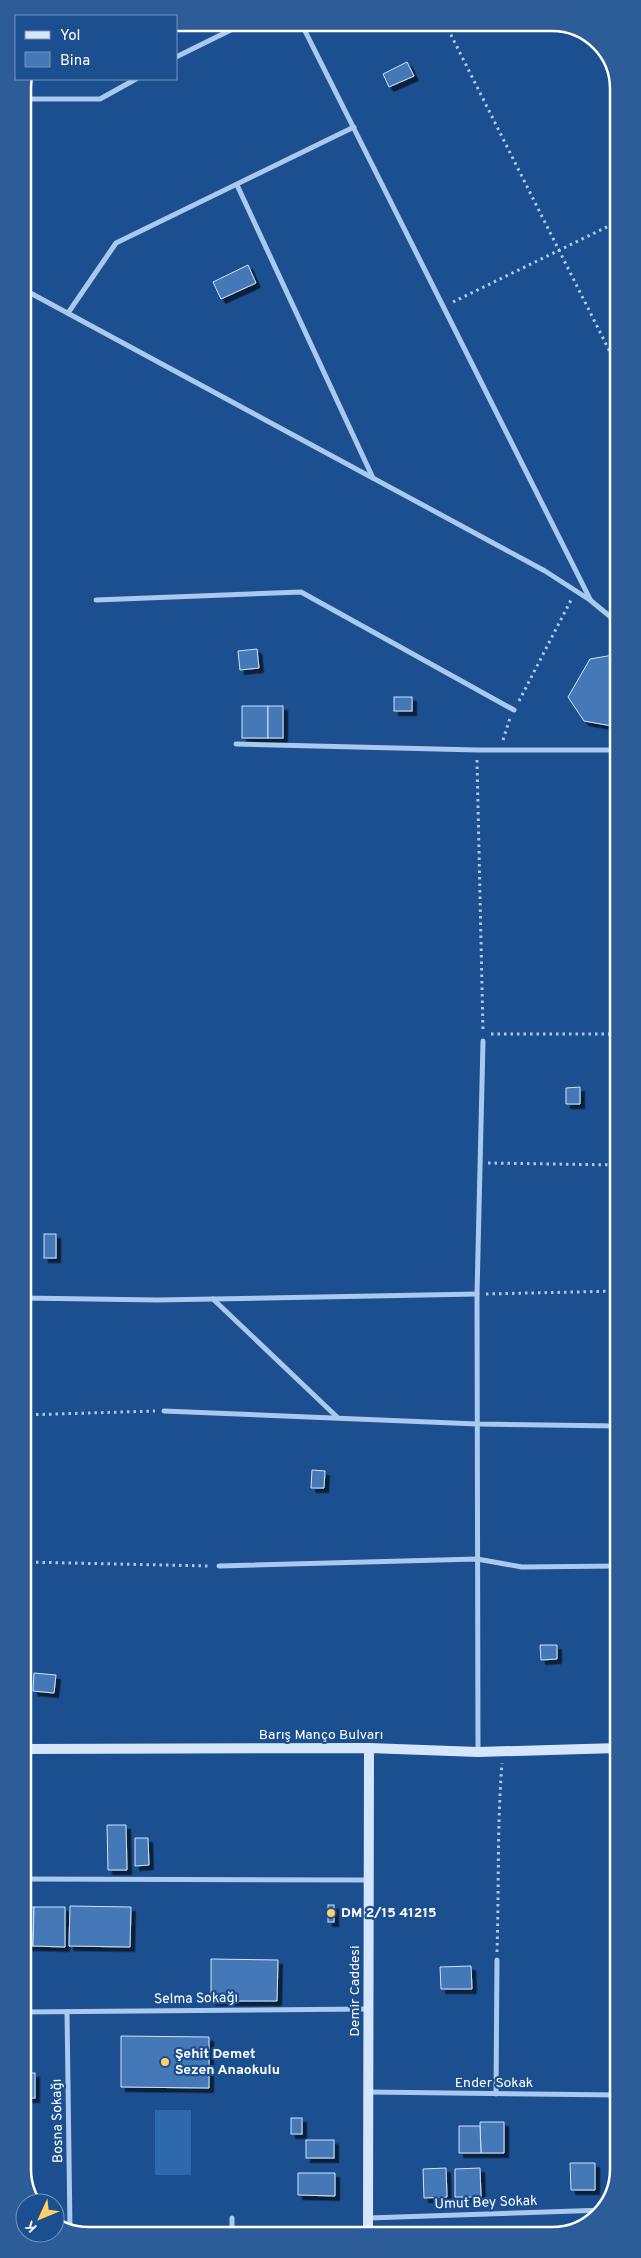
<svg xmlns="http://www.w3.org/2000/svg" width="641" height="2258" font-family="Overpass,sans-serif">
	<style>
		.green { fill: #2e69ad }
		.building { fill: #4478b7; stroke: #cfe3fa; filter: url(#shadow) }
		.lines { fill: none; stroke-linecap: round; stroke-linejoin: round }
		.path { stroke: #a9c9ee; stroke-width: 3; stroke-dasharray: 2.5 4; stroke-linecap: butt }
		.street { stroke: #a9c9ee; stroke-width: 5 }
		.secondary { stroke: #d6e6fa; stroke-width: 10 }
		.poi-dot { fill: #ffd166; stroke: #1b4f8f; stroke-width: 2 }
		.labels { text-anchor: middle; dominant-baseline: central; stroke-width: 4.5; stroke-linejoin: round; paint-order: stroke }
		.street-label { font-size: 14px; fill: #fff; stroke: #1b4f8f }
		.poi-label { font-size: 14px; font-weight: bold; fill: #fff; stroke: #1b4f8f; text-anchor: start }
		.rim { fill: none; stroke: #fff; stroke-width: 2.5 }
	</style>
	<defs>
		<filter id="shadow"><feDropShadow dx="4.5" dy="4.5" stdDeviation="0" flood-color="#0009"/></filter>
	</defs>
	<rect width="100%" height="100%" fill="#1b4f8f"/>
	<rect class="green" x="155" y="2110" width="36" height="65"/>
	<g class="building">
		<path d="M 407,62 L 414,76 L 389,87 L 383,74 Z"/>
		<path d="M 248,265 L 256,283 L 221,299 L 213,282 Z"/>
		<path d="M 257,649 L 259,668 L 240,670 L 238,651 Z"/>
		<path d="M 613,655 L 618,658 L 618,727 L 584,721 L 568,697 L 590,659 Z"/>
		<rect x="394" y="697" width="18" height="14"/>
		<rect x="242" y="706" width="26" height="32"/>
		<rect x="268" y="706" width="15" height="32"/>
		<path d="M 580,1087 L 580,1104 L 566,1104 L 566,1088 Z"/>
		<rect x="44" y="1234" width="12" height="24"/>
		<path d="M 312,1470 L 325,1471 L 324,1488 L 311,1488 Z"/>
		<path d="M 540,1645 L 557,1645 L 557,1659 L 541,1660 Z"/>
		<path d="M 34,1673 L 56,1675 L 54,1693 L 33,1691 Z"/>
		<path d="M 107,1825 L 126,1825 L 127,1870 L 108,1870 Z"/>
		<path d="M 135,1838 L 148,1838 L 149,1865 L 135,1866 Z"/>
		<path d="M 24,1851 L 25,1851 L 26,1870 L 24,1870 Z"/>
		<rect x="328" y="1905" width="6" height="17"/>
		<path d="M 70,1906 L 131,1907 L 130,1947 L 69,1946 Z"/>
		<path d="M 24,1907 L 34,1907 L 33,1946 L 24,1946 Z"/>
		<path d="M 34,1907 L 65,1907 L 65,1947 L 33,1946 Z"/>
		<path d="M 211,1959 L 278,1960 L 277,2001 L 211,2001 Z"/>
		<path d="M 471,1966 L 472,1989 L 441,1989 L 440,1967 Z"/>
		<path d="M 121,2036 L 209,2037 L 209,2088 L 121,2087 Z"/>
		<rect x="24" y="2073" width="11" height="25"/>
		<rect x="291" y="2118" width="11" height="16"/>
		<path d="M 480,2122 L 504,2122 L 504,2153 L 481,2153 Z"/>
		<path d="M 459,2126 L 480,2126 L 481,2153 L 459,2153 Z"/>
		<rect x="306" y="2140" width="28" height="18"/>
		<path d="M 570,2163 L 595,2163 L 595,2190 L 571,2190 Z"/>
		<path d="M 446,2168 L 447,2197 L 424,2198 L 423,2169 Z"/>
		<path d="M 480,2168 L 481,2197 L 455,2197 L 455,2169 Z"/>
		<path d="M 298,2173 L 335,2173 L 335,2196 L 298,2195 Z"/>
		<path d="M 521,2228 L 549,2228 L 550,2234 L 521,2234 Z"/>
		<path d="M 447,2232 L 447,2234 L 420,2235 L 420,2233 Z"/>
	</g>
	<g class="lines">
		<g class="path">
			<path d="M 445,23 L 617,366"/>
			<path d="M 596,39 L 617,82"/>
			<path d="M 453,302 L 617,222"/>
			<path d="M 519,701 L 571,600"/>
			<path d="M 503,740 L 510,718"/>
			<path d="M 477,760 L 483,1032"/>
			<path d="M 491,1034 L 618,1034"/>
			<path d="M 488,1163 L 618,1165"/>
			<path d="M 486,1294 L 618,1291"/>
			<path d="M 23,1415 L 155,1411"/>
			<path d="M 23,1562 L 210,1566"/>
			<path d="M 497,1952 C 499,1889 497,1826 502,1763"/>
		</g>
		<g class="street">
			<path d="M 301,23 L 590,599"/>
			<path d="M 176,57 L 245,23"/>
			<path d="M 23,99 L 100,99 L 136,79"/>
			<path d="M 237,185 L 373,478"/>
			<path d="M 23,289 L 545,571 L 590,600 L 618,623"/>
			<path d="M 68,313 L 116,243 L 354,127"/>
			<path d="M 96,600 L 301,592 L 514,710"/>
			<path d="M 236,744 L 477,750 L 618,750"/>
			<path d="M 23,1298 L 157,1300 L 477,1294"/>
			<path d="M 213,1299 L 337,1417"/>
			<path d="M 164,1411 L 477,1424 L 618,1426"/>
			<path d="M 219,1566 L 477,1559 L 522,1567 L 618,1566"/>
			<path d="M 478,1752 L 477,1294 L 483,1041"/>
			<path d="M 24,1879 L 368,1880"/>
			<path d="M 24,2012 L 368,2009"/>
			<path d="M 67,2012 L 70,2229"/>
			<path d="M 369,2092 L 618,2095"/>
			<path d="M 496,2094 L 497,1960"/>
			<path d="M 232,2218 L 232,2235"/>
			<path d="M 368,2218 L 605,2210"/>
		</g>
		<g class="secondary">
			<path d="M 24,1749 L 369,1748 L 478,1752 L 618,1748"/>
			<path d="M 368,2235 L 369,1748"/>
		</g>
	</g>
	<g class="poi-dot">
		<circle cx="331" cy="1913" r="5"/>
		<circle cx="165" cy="2062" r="5"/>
	</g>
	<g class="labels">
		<g class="street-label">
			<text x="321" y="1735">Barış Manço Bulvarı</text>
			<text transform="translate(355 1991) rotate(-90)">Demir Caddesi</text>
			<text transform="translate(196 1999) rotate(-1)">Selma Sokağı</text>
			<text x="494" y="2083">Ender Sokak</text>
			<text transform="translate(58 2121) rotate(-91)">Bosna Sokağı</text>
			<text transform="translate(486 2203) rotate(-2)">Umut Bey Sokak</text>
		</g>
		<g class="poi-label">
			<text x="341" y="1913">DM 2/15 41215</text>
			<text x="175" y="2054">Şehit Demet<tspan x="175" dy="16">Sezen Anaokulu</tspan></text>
		</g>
	</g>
	<path d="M0 0H641V2258H0ZM89 31H552A58 58 0 0 1 610 89V2169A58 58 0 0 1 552 2227H89A58 58 0 0 1 31 2169V89A58 58 0 0 1 89 31Z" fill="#2d5d98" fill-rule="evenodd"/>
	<path class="rim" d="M89 31H552A58 58 0 0 1 610 89V2169A58 58 0 0 1 552 2227H89A58 58 0 0 1 31 2169V89A58 58 0 0 1 89 31Z"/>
	<rect x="15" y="15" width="162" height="65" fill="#1b4f8f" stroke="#7695bc"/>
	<rect x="25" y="31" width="25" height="8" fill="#d6e6fa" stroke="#7695bc"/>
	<text x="60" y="40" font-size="15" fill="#ffffff">Yol</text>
	<rect x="25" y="52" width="25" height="15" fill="#4478b7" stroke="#7695bc"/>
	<text x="60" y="65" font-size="15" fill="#ffffff">Bina</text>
	<g transform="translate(40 2218) rotate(226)"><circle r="24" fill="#1b4f8f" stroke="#7695bc"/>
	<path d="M0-4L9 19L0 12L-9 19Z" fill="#ffd166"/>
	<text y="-8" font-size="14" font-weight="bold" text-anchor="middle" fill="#ffffff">K</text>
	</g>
</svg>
